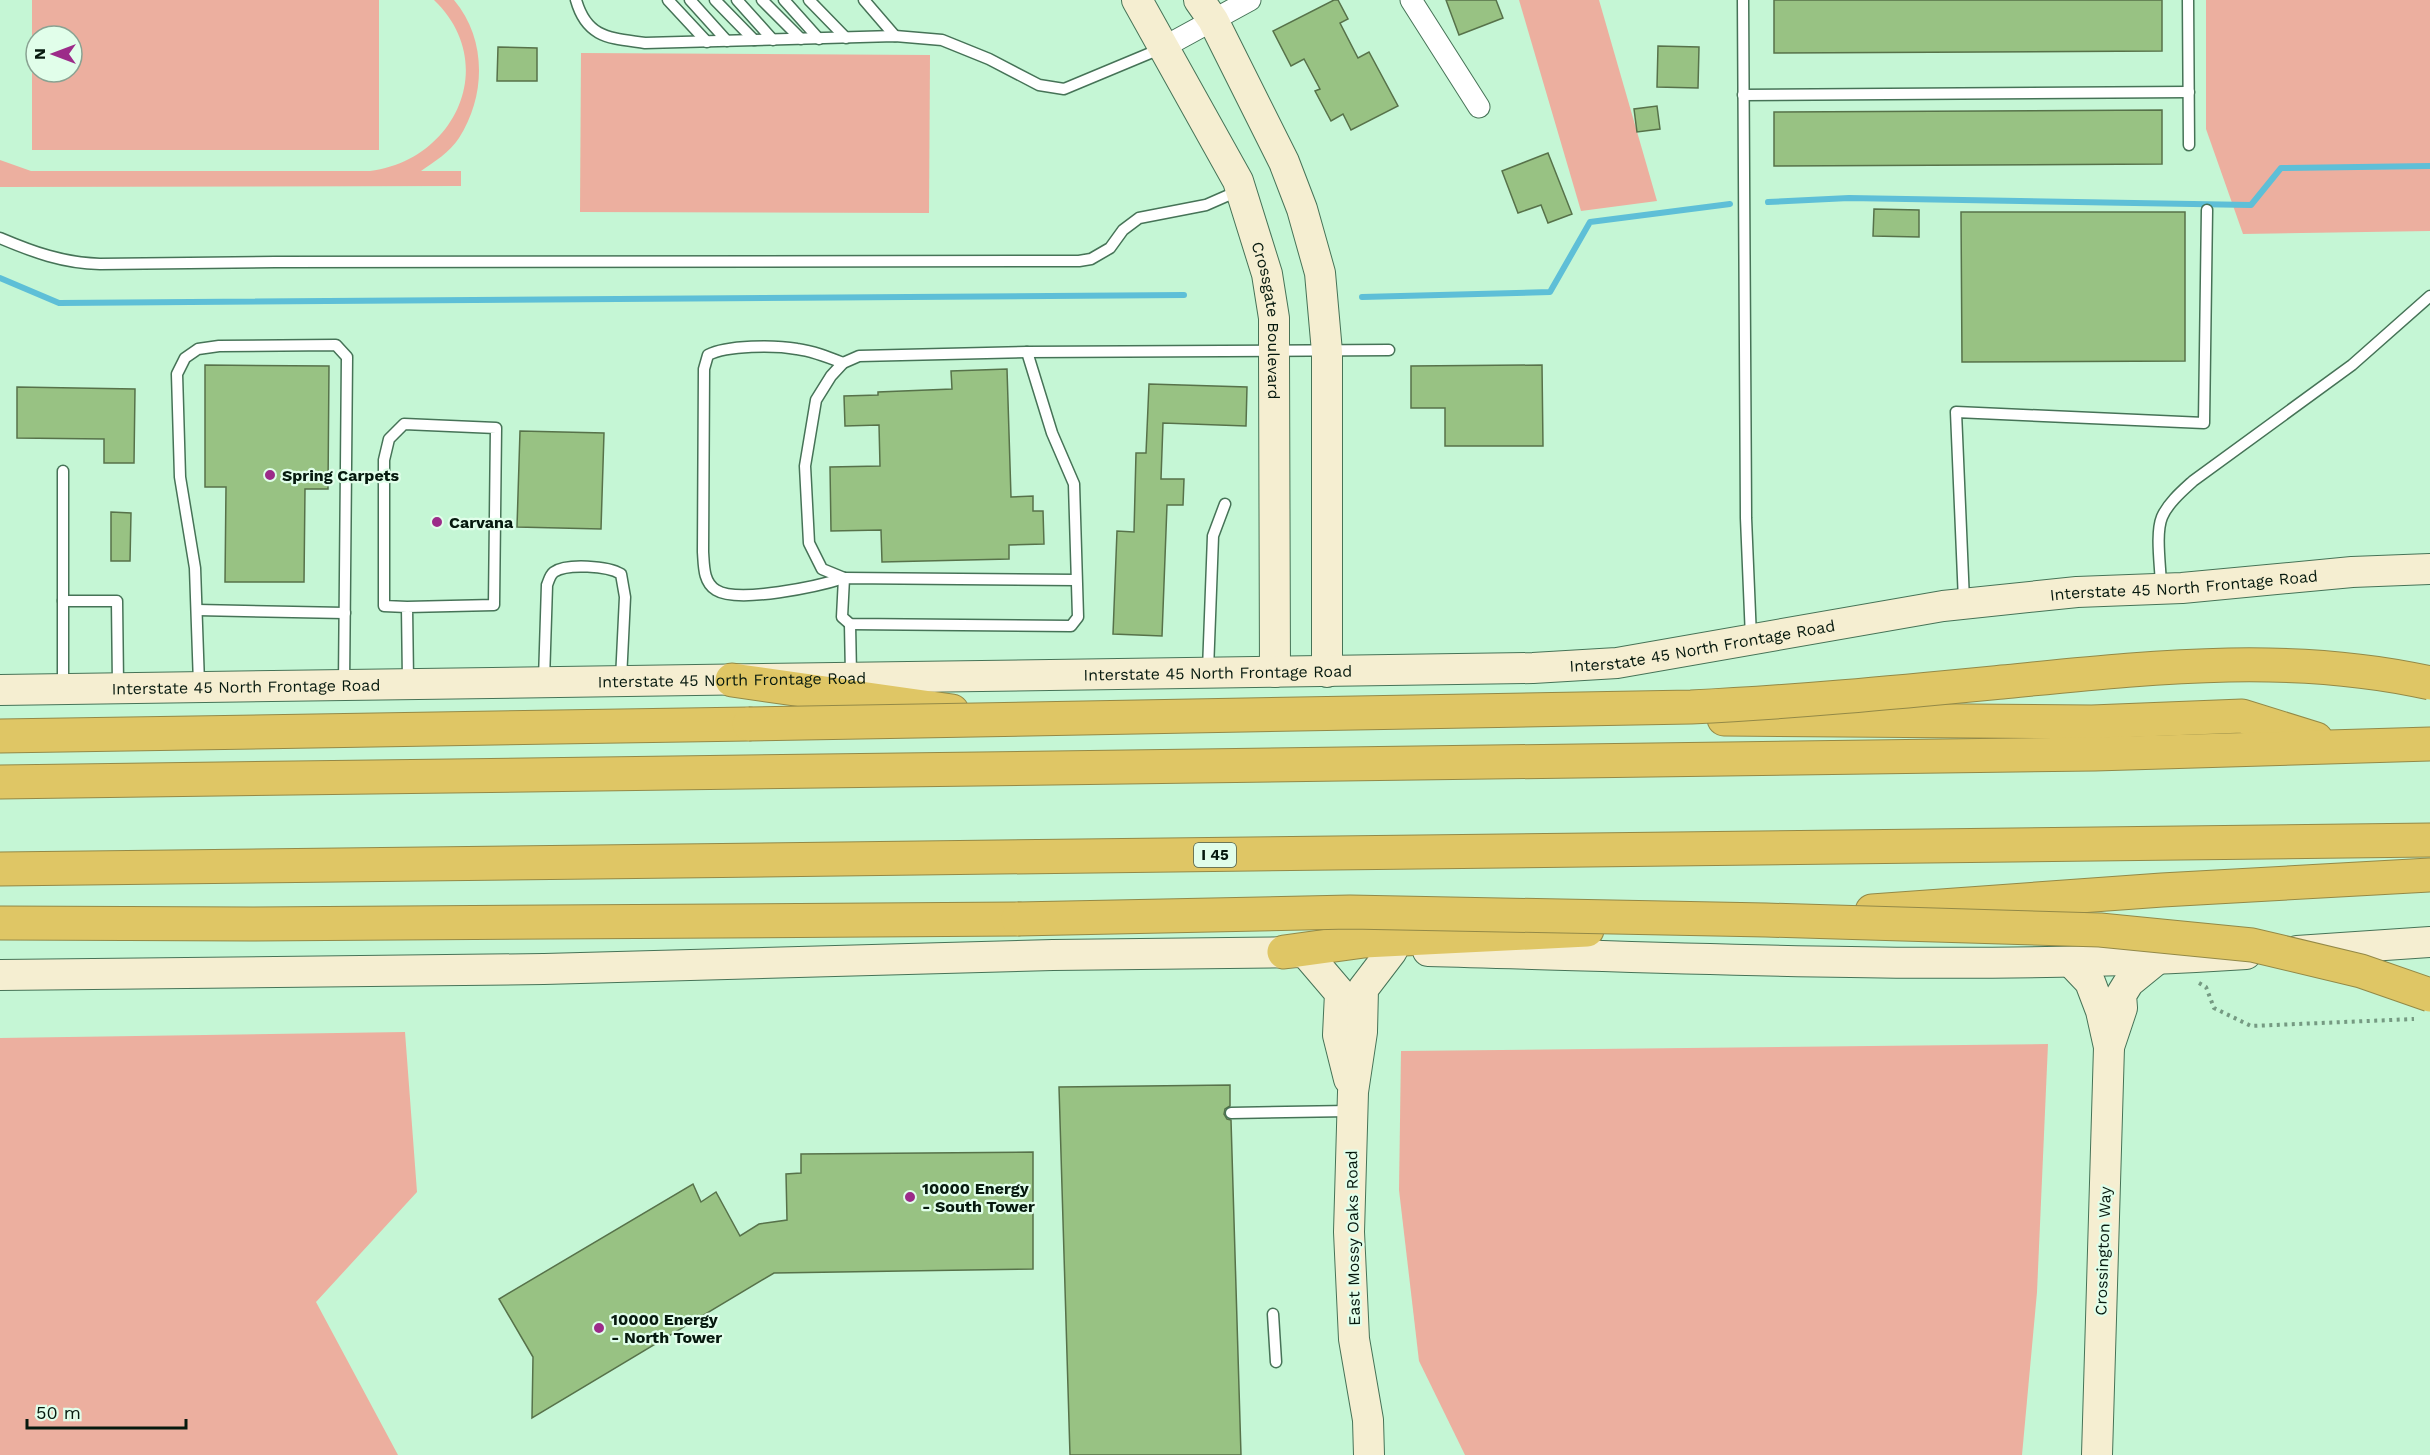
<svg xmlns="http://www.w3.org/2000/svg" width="2430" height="1455" font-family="'Work Sans',sans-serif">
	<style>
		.green { fill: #ecaf9f; fill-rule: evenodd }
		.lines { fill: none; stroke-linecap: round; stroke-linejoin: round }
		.stream { stroke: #5ebfd7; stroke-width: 6 }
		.building { fill: #98c283; stroke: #57724a; stroke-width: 1.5 }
		.lane-casing { stroke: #467357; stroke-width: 13 }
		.street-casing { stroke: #467357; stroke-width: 23 }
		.secondary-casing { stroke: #467357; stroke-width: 32 }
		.highway-casing { stroke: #938947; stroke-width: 35 }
		.path { stroke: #759a82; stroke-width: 4; stroke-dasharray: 3 4.5; stroke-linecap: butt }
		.lane { stroke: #fff; stroke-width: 10 }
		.street { stroke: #fff; stroke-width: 21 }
		.secondary { stroke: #f5eed1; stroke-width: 30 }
		.highway { stroke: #dfc665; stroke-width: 33 }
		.highway-bridge-casing { stroke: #938947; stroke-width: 35; stroke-linecap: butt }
		.highway-bridge { stroke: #dfc665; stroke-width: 33 }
		.poi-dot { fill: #9c2b89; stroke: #e1feea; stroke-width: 2 }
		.labels { text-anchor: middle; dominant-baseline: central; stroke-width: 4.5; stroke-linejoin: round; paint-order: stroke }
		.shield { fill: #e1feea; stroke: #485e50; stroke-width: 1.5 }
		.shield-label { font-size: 15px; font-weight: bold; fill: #06190e }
		.street-label { font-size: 16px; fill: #06190e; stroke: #e1feea }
		.poi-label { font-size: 16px; font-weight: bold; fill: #06190e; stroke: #e1feea; text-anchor: start }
	</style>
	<rect width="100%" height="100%" fill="#c5f6d5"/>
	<g class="green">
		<path d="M 32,0 L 379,0 L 379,150 L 32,150 ZM 36,36 L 72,36 L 72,72 L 36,72 Z"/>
		<path d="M 434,0 L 454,0 C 487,39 486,96 459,138 C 450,152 434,162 421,171 L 461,171 L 461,186 L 0,187 L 0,160 L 31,171 L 370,171 C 456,160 500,63 434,0 Z"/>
		<path d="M 1519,0 L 1599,0 L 1657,201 L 1581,211 Z"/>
		<path d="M 2206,0 L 2430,0 L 2430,231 L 2243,234 L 2206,129 Z"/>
		<path d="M 581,53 L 930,55 L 929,213 L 580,212 Z"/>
		<path d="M 405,1032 L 417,1192 L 316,1302 L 398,1455 L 0,1455 L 0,1038 Z"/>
		<path d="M 2048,1044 L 2037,1292 L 2022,1455 L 1465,1455 L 1419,1361 L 1399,1190 L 1401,1051 Z"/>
	</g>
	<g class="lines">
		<g class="stream">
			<path d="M 1768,202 L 1849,198 L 2251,205 L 2281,168 L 2430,166"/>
			<path d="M 0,278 L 59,303 L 1184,295"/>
			<path d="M 1362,297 L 1550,292 L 1590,222 L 1730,204"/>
		</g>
	</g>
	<g class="building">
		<path d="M 1334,0 L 1338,0 L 1348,19 L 1340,23 L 1358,58 L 1369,52 L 1398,106 L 1351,130 L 1343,114 L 1331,121 L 1315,91 L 1320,89 L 1304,59 L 1291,66 L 1273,31 Z"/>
		<path d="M 1446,0 L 1496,0 L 1503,18 L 1459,35 Z"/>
		<path d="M 1774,0 L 2162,0 L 2162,51 L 1774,53 Z"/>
		<path d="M 1658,46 L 1699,47 L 1698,88 L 1657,87 Z"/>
		<path d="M 498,47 L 537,48 L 537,81 L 497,81 Z"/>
		<path d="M 1657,106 L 1660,129 L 1637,132 L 1634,109 Z"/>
		<path d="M 2162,110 L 2162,164 L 1774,166 L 1774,112 Z"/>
		<path d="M 1548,153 L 1572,214 L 1548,223 L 1541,205 L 1518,213 L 1502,171 Z"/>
		<path d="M 1874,209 L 1919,210 L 1919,237 L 1873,236 Z"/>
		<path d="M 1961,212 L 2185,212 L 2185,361 L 1962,362 Z"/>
		<path d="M 205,365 L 329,366 L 328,489 L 305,489 L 304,582 L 225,582 L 226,487 L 205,487 Z"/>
		<path d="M 1542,365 L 1543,446 L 1445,446 L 1445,408 L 1411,408 L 1411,366 Z"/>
		<path d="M 1007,369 L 1011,497 L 1033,496 L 1033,511 L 1043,511 L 1044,544 L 1009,545 L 1009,559 L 882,562 L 881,530 L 831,531 L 830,467 L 880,466 L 879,425 L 845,426 L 844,396 L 878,395 L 878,392 L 952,389 L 951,371 Z"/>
		<path d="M 1149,384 L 1247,387 L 1246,426 L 1163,423 L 1161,479 L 1184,479 L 1183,505 L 1167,505 L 1162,636 L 1113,634 L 1117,531 L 1134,532 L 1136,453 L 1146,453 Z"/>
		<path d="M 17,387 L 135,389 L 134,463 L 104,463 L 104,439 L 17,438 Z"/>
		<path d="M 520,431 L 604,433 L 601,529 L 517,527 Z"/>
		<path d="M 111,512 L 131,513 L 130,561 L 111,561 Z"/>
		<path d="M 1230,1085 L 1230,1106 L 1225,1109 L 1224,1114 L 1227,1119 L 1231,1120 L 1241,1455 L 1070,1455 L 1059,1087 Z"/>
		<path d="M 1033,1152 L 1033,1269 L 774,1273 L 532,1418 L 533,1357 L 499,1299 L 693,1184 L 701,1202 L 716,1192 L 740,1236 L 759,1224 L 787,1220 L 786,1174 L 801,1173 L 801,1154 Z"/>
	</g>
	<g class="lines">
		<defs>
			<g id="lane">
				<path d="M 576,0 C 587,39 611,38 645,43 L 895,36 L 942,40 L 989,59 L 1039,85 L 1064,89 L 1160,49"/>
				<path d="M 668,0 L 707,42"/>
				<path d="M 690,0 L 727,41"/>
				<path d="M 715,0 L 754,40"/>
				<path d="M 737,0 L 773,40"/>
				<path d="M 762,0 L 801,39"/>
				<path d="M 784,0 L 819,39"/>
				<path d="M 809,0 L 846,38"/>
				<path d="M 864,0 L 895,36"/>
				<path d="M 1743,0 L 1746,518 L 1751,638"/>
				<path d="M 2188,0 L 2189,145"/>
				<path d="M 1743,95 L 2189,92"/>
				<path d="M 0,238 C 33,252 63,263 100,264 L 275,262 L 1079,261 L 1091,259 L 1110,248 L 1123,230 L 1139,218 L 1206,205 L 1238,191"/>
				<path d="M 843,363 C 828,357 813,351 797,349 C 775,345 727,345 708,355 L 704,369 L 703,552 C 704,565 703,582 716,590 C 738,604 819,586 844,578 L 1076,580"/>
				<path d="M 63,471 L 63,686"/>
				<path d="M 844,578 L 842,617 L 850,624 L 1071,626 L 1078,617 L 1074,484 L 1052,433 L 1027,352 L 1389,350"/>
				<path d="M 844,578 L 822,569 L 809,543 L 805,466 L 816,400 L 831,376 L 843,363 L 859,356 L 1027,352"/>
				<path d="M 2161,588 C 2161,569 2155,534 2162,517 C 2168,503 2182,491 2193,481 L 2352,365 L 2430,296"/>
				<path d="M 63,601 L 117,601 L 118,685"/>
				<path d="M 1964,601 L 1956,412 L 2204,423 L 2207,210"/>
				<path d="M 407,607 L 494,605 L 496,428 L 404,424 L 389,439 L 384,460 L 384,606 L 407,607 L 408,681"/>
				<path d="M 197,610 L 345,613"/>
				<path d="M 850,624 L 851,675"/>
				<path d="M 1208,670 L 1213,536 L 1225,504"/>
				<path d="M 544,680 L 547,585 C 549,580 550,575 554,572 C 567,563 608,566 621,574 L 625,597 L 621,679"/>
				<path d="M 199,684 L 195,568 L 180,477 L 177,374 L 185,358 L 198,349 L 219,346 L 336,345 L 347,357 L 344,685"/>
				<path d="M 1231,1113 L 1350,1111"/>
				<path d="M 1273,1314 L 1276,1362"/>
			</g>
			<g id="street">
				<path d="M 1411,0 L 1479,107"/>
				<path d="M 1164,47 L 1250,0"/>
			</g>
			<g id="secondary">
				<path id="s1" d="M 1137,0 L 1238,181 L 1267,274 L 1274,318 L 1274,351 L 1275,672"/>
				<path d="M 1199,0 L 1213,20 L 1284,162 L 1302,209 L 1320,273 L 1327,352 L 1327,672"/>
				<path id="s2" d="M 0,690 L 1533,668 L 1617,663 L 1943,606 L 2077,592 L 2182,588 L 2352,572 L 2430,569"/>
				<path d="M 1428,951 C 1700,958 1974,972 2246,954"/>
				<path d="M 2297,951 L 2430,942"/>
				<path d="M 1305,952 L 1340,993 L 1338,1035 L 1349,1079"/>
				<path d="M 2071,962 L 2090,982 L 2101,1011 L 2109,1047 L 2097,1455"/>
				<path d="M 0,975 L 544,969 L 1053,955 L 1308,952"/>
				<path d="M 2109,1047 L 2122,1008 L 2121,995 L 2129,982 L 2156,960"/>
				<path d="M 1369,1455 L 1368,1420 L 1354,1339 L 1349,1232 L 1353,1092 L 1362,1032 L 1363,989 L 1392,951"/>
			</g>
			<g id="highway">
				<path d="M 732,680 L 952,711"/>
				<path d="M 1724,719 L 2092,722 L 2242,716 L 2316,739"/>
				<path d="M 0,736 L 749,724"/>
				<path d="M 0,782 L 2095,754 L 2430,744"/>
				<path d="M 0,869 L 2430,840"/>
				<path d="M 1872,911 L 2162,890 L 2430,875"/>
				<path d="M 0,923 L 252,924 L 1018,919"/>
				<path d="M 1284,952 L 1364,941 L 1587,930"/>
			</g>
		</defs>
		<use href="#lane" class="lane-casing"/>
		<use href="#street" class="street-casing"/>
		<use href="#secondary" class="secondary-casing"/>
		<use href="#highway" class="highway-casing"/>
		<path class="path" d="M 2199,983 L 2206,987 L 2214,1008 L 2251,1026 L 2414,1019"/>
		<use href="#lane" class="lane"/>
		<use href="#street" class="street"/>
		<use href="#secondary" class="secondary"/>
		<use href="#highway" class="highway"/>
		<defs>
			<g id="highway-bridge">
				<path d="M 749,724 L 1691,707 C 1795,702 1898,692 2002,682 C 2145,668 2288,651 2430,683"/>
				<path d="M 1018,919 L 1350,912 L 1766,920 L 2100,930 L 2252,945 L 2361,971 L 2430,995"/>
			</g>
		</defs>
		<use href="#highway-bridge" class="highway-bridge-casing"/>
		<use href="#highway-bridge" class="highway-bridge"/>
	</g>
	<g class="poi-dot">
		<circle cx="270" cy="475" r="6"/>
		<circle cx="437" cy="522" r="6"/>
		<circle cx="910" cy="1197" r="6"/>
		<circle cx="599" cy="1328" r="6"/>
	</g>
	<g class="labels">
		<rect class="shield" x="1194" y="843" width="42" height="24" rx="4.5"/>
		<g class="shield-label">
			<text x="1215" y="855">I 45</text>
		</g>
		<g class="street-label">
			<text stroke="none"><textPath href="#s1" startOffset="351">Crossgate Boulevard</textPath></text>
			<text stroke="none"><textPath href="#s2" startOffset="2190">Interstate 45 North Frontage Road</textPath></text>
			<text stroke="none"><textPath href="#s2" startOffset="1704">Interstate 45 North Frontage Road</textPath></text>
			<text stroke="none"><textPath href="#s2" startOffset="1218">Interstate 45 North Frontage Road</textPath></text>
			<text stroke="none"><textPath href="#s2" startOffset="732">Interstate 45 North Frontage Road</textPath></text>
			<text stroke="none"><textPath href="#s2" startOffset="246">Interstate 45 North Frontage Road</textPath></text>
			<text transform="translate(1353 1238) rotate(-91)">East Mossy Oaks Road</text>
			<text transform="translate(2103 1251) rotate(-88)">Crossington Way</text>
		</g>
		<g class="poi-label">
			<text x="282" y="475">Spring Carpets</text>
			<text x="449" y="522">Carvana</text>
			<text x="922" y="1188">10000 Energy<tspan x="922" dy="18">- South Tower</tspan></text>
			<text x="611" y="1319">10000 Energy<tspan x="611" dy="18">- North Tower</tspan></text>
		</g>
	</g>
	<g transform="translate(54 54) rotate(270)"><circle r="28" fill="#e1feea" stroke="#89a292" stroke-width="1.5"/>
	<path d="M0-4.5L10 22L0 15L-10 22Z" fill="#9c2b89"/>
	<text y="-9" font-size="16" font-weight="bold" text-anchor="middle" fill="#06190e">N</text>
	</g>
	<path d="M27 1419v9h159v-9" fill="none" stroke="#06190e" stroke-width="3"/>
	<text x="36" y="1419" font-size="18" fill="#06190e" stroke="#e1feea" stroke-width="4.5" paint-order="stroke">50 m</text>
</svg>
